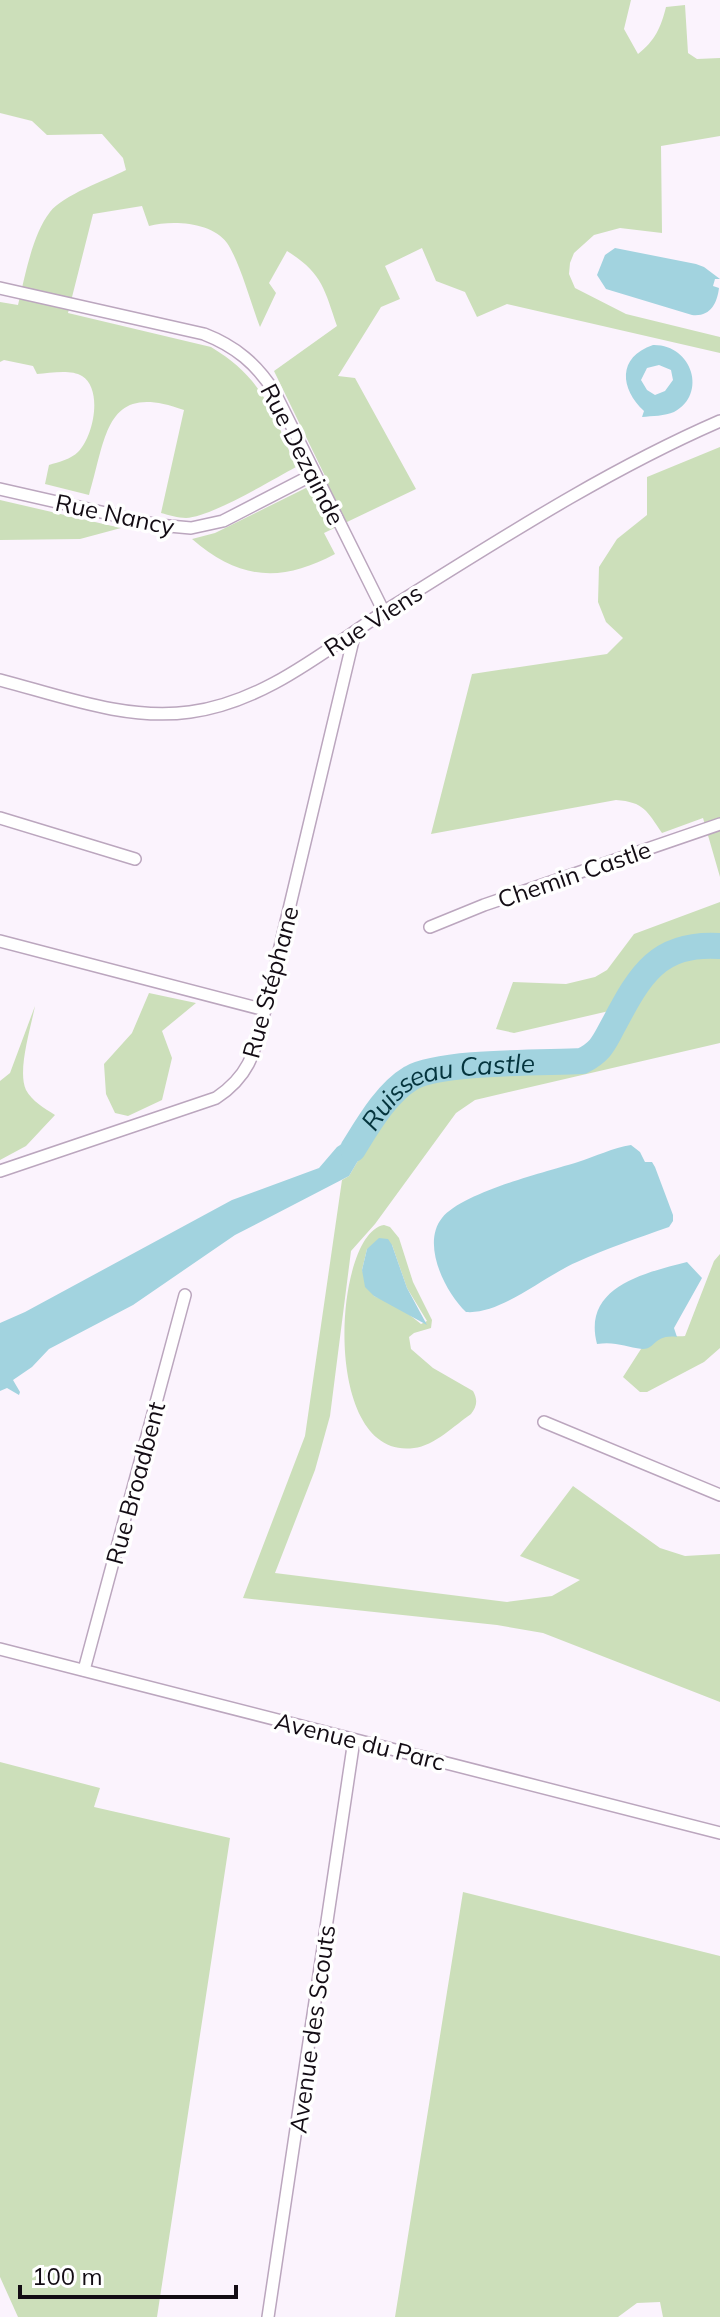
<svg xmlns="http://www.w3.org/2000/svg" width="720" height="2317" font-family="Mulish,sans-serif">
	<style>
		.green { fill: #ccdfba; fill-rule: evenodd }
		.water { fill: #a2d3df; fill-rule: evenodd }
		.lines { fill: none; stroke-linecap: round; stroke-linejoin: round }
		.river { stroke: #a2d3df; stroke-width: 26 }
		.street-casing { stroke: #bba6be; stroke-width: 14 }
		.street { stroke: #fff; stroke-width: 11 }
		.labels { text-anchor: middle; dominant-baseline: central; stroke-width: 7; stroke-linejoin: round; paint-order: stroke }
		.street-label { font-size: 24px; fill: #130c14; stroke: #fff }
		.water-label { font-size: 26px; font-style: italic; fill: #04343d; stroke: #fff }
	</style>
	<rect width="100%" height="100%" fill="#fbf3fd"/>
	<g class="green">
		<path d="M 0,0 L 631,0 L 624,29 L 638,54 C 655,41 661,27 666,7 L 685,5 L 688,53 L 697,59 L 720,58 L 720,136 L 661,146 L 662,233 L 620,228 L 594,235 L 574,253 L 570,263 L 569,274 L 575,288 L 626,314 L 720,337 L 720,353 L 507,304 L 477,317 L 465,292 L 436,281 L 422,248 L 385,266 L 400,299 L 381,307 L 338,376 L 355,378 L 416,489 L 324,533 L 335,554 C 281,583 239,580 192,539 L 215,533 L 326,478 L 274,371 L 337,326 C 324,288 322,273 287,251 L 269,283 L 276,293 L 260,327 C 251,304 240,262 227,243 C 212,222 172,220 149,226 L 142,206 L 93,214 L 68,313 L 211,347 C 264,379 273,413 296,467 C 272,480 211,517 186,518 C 178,518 169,515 161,513 L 184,410 C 105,381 107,435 89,495 L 45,484 L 49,465 C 59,462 71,459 78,452 C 94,436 103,389 82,376 C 71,369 50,373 37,374 L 33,366 L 4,360 L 0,362 L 0,302 L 18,305 C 25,277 32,235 50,212 C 63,195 106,180 126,170 L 123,158 L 102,134 L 47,135 L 32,121 L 0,113 Z"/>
		<path d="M 720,447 L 720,877 L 703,818 L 662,833 C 647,811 644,802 616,800 L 431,834 L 472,674 L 607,654 L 623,638 L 606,622 L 598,602 L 599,567 L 617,539 L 647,515 L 647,477 Z"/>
		<path d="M 0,500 L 121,528 L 80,539 L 0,540 Z"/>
		<path d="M 720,902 L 720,1043 L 475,1100 L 456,1113 L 375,1224 L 351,1251 L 330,1416 L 315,1470 L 275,1573 L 507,1602 L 552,1596 L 580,1580 L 520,1556 L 573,1486 L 660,1548 L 685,1556 L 720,1554 L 720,1702 L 543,1633 L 497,1625 L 243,1598 L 305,1436 L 342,1180 L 349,1176 L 376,1130 L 371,1119 C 380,1105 396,1088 410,1079 C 437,1061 545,1063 582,1061 L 598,1053 L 622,1008 L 514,1033 L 496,1029 L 513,982 L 566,984 L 595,977 L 607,970 L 634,934 Z"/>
		<path d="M 149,993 L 196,1003 L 162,1031 L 172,1058 L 162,1100 L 128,1116 L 115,1113 L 106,1094 L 104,1064 L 132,1033 Z"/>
		<path d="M 35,1006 C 31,1027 17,1071 26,1090 C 32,1101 44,1108 55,1115 L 26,1146 L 0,1160 L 0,1081 L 10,1073 Z"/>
		<path d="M 384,1225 L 390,1227 L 399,1238 L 413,1282 L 432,1320 L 431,1328 L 414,1333 L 409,1337 L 411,1349 L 433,1368 L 473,1391 C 478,1400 477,1406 471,1414 C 455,1425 434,1446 414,1448 C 320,1461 333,1233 384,1225 ZM 392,1245 L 407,1288 L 427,1321 L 421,1324 L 401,1308 L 374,1296 L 362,1270 L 367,1249 Z"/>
		<path d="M 720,1254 L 720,1348 L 704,1362 L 647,1392 L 640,1392 L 623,1377 L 641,1349 C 652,1347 654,1337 665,1336 C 671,1335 678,1337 685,1336 L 714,1261 Z"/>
		<path d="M 0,1762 L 100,1788 L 94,1807 L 230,1838 L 157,2317 L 18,2317 L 0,2277 Z"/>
		<path d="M 463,1892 L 720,1956 L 720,2317 L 663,2317 L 660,2302 L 637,2303 L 618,2317 L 395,2317 Z"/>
	</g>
	<g class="water">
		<path d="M 615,248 L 696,264 L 704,267 L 720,279 L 715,279 L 713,286 L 719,288 C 717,304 710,317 692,315 L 606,289 L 597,275 L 605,255 Z"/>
		<path d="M 653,345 C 692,344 708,394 674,412 C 665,416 652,416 642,417 L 644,411 C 620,389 617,357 653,345 ZM 659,365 L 671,370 L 673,380 L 665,391 L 655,395 L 647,390 L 641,380 L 647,368 Z"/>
		<path d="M 371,1119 L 376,1130 L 349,1176 L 235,1235 L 133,1305 L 49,1349 L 32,1367 L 13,1380 L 20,1392 L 19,1395 L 7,1388 L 0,1391 L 0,1323 L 25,1312 L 232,1200 L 319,1168 L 337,1147 L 348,1140 L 359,1120 Z"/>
		<path d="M 631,1145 L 640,1152 L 645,1162 L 652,1162 L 655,1167 L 673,1215 L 673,1221 L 669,1227 C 638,1238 607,1248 577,1262 C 544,1276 501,1315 466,1312 C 445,1292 421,1244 442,1218 C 463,1192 546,1172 578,1162 C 596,1156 613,1148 631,1145 Z"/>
		<path d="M 379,1238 L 388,1239 L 392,1245 L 407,1288 L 427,1325 L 374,1296 L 365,1287 L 362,1270 L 367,1249 Z"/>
		<path d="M 687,1262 L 702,1278 L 674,1328 L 677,1337 C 653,1334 656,1350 642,1349 C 626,1347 615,1341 597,1344 C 582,1287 644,1273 687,1262 Z"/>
	</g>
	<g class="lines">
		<path class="river" id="s1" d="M 353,1149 C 368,1125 386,1093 411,1078 C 441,1061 544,1063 582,1061 C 602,1051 604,1042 614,1024 C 640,975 658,942 720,946"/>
		<defs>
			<g id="street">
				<path d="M 0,288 L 204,334 C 235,346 257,364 275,393 L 384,612"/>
				<path d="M 0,489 L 158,525 L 191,528 L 223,521 L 314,474"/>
				<path d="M 0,680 C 61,696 127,721 190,712 C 267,702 330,646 393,606 C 499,540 605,471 720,421"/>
				<path d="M 0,818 L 135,859"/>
				<path d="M 430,927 L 484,905 L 720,824"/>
				<path d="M 0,941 L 265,1010"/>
				<path d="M 0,1171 L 216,1098 C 252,1074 255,1049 265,1010 L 355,632"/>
				<path d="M 544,1422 L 720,1495"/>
				<path d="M 0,1649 L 720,1833"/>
				<path d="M 84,1670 L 185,1295"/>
				<path d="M 268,2317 L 354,1740"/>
			</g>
		</defs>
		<use href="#street" class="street-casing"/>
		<use href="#street" class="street"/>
	</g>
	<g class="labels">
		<g class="street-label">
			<text transform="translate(303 454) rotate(63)">Rue Dezainde</text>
			<text transform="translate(115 514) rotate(12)">Rue Nancy</text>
			<text transform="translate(373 620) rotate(-33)">Rue Viens</text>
			<text transform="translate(574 874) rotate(-19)">Chemin Castle</text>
			<text transform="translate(270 982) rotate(-75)">Rue Stéphane</text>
			<text transform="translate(135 1483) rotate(-75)">Rue Broadbent</text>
			<text transform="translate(360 1741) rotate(14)">Avenue du Parc</text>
			<text transform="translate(312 2029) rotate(-82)">Avenue des Scouts</text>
		</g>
		<g class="water-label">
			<text stroke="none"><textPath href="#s1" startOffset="122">Ruisseau Castle</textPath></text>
		</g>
	</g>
	<path d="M20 2285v12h216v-12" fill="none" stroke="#130c14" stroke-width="4"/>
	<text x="32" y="2285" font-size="24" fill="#130c14" stroke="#ffffff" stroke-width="6" paint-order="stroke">100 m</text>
</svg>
